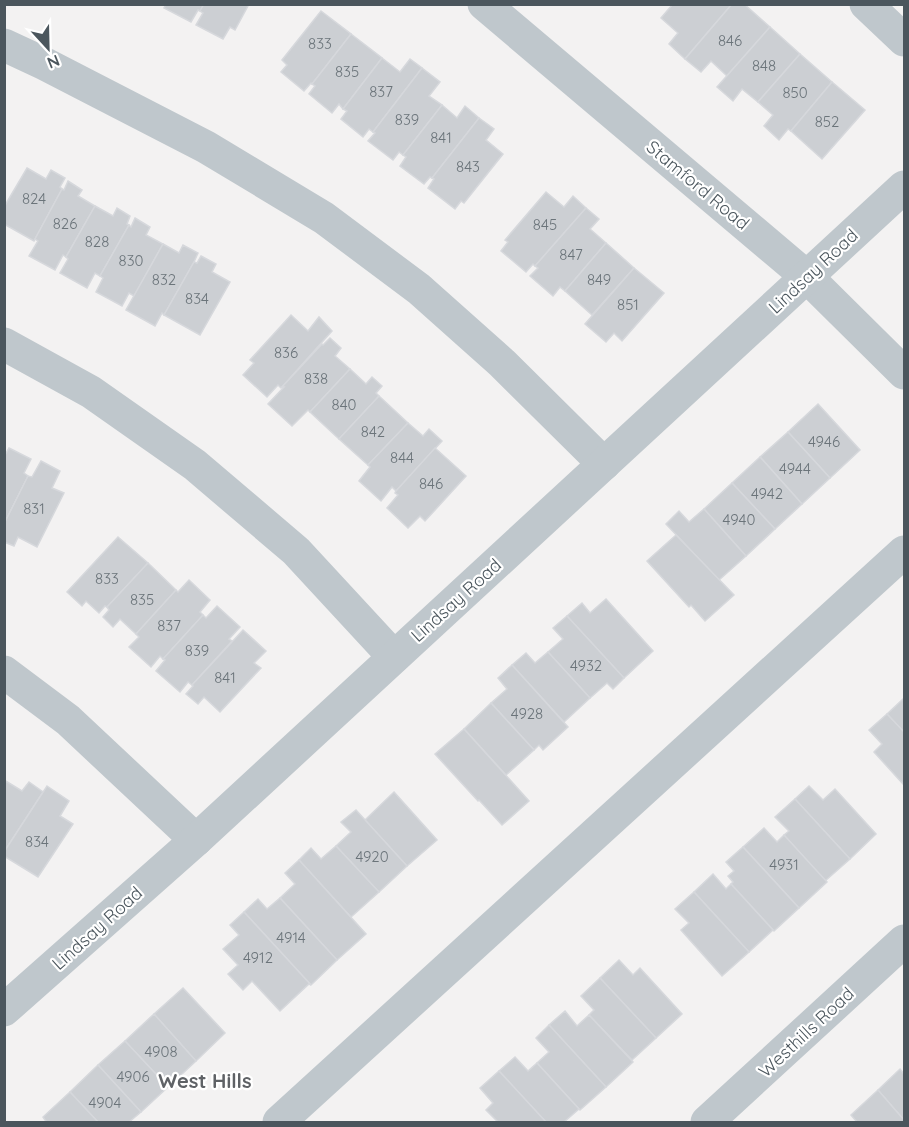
<svg xmlns="http://www.w3.org/2000/svg" width="909" height="1127" font-family="Quicksand,sans-serif">
	<style>
		.building { fill: #cccfd3; stroke: #d6d8dc; stroke-width: 1.5 }
		.lines { fill: none; stroke-linecap: round; stroke-linejoin: round }
		.minor { stroke: #bfc7cc; stroke-width: 33 }
		.labels { text-anchor: middle; dominant-baseline: central; stroke-width: 4.5; stroke-linejoin: round; paint-order: stroke }
		.number-label { font-size: 15px; fill: #6b747a }
		.street-label { font-size: 18px; fill: #4b565d; stroke: #fff }
		.neighbourhood-label { font-size: 20px; font-weight: bold; fill: #5f6266; stroke: #fff }
	</style>
	<rect width="100%" height="100%" fill="#f3f2f2"/>
	<g class="building">
		<path d="M 166,4 L 204,4 L 200,11 L 198,10 L 191,22 L 164,8 Z"/>
		<path d="M 204,4 L 249,4 L 235,30 L 230,27 L 223,39 L 196,25 L 203,13 L 200,11 Z"/>
		<path d="M 673,4 L 732,4 L 685,59 L 669,44 L 678,33 L 661,18 Z"/>
		<path d="M 732,4 L 744,4 L 770,27 L 727,76 L 711,61 L 701,72 L 685,59 Z"/>
		<path d="M 321,11 L 351,34 L 312,84 L 311,83 L 304,91 L 281,72 L 287,65 L 282,60 Z"/>
		<path d="M 770,27 L 800,54 L 758,102 L 742,89 L 733,101 L 717,87 Z"/>
		<path d="M 351,34 L 382,58 L 343,109 L 339,104 L 332,113 L 309,94 L 315,86 L 312,84 Z"/>
		<path d="M 800,54 L 832,82 L 791,131 L 788,129 L 779,140 L 764,126 L 773,115 L 758,102 Z"/>
		<path d="M 382,58 L 400,72 L 410,59 L 422,68 L 373,132 L 369,129 L 363,137 L 341,119 L 347,111 L 343,109 Z"/>
		<path d="M 422,68 L 440,82 L 429,96 L 442,105 L 403,155 L 399,152 L 393,160 L 368,141 L 375,133 L 373,132 Z"/>
		<path d="M 832,82 L 865,110 L 822,159 L 791,131 Z"/>
		<path d="M 442,105 L 457,118 L 465,106 L 479,118 L 432,178 L 430,177 L 424,184 L 400,166 L 406,157 L 403,155 Z"/>
		<path d="M 479,118 L 494,129 L 486,140 L 503,154 L 464,203 L 461,201 L 455,209 L 428,188 L 434,179 L 432,178 Z"/>
		<path d="M 27,168 L 46,179 L 51,170 L 65,178 L 60,187 L 62,189 L 34,241 L 4,224 L 4,207 Z"/>
		<path d="M 68,181 L 82,190 L 78,196 L 95,206 L 66,257 L 63,255 L 55,270 L 29,256 L 38,241 L 35,239 L 62,189 L 64,190 Z"/>
		<path d="M 546,192 L 564,207 L 573,196 L 586,208 L 535,266 L 533,264 L 526,272 L 501,251 L 508,242 L 505,240 Z"/>
		<path d="M 95,206 L 113,216 L 117,208 L 130,216 L 127,224 L 129,225 L 100,276 L 95,273 L 87,288 L 60,273 L 68,259 L 66,257 Z"/>
		<path d="M 586,208 L 599,219 L 590,229 L 606,243 L 565,291 L 560,287 L 553,296 L 530,276 L 538,268 L 535,266 Z"/>
		<path d="M 135,218 L 150,227 L 146,235 L 163,244 L 134,296 L 129,293 L 122,306 L 96,292 L 103,278 L 100,276 L 129,225 L 131,227 Z"/>
		<path d="M 606,243 L 634,268 L 592,315 L 565,291 Z"/>
		<path d="M 163,244 L 179,253 L 183,245 L 198,253 L 194,262 L 164,315 L 162,313 L 155,326 L 126,310 Z"/>
		<path d="M 201,256 L 216,264 L 212,272 L 230,282 L 200,335 L 164,315 L 194,262 L 197,263 Z"/>
		<path d="M 634,268 L 664,293 L 622,341 L 614,333 L 606,342 L 585,324 Z"/>
		<path d="M 291,315 L 308,331 L 319,317 L 332,331 L 282,387 L 281,388 L 278,385 L 267,397 L 243,375 L 254,363 L 250,360 Z"/>
		<path d="M 330,338 L 341,348 L 335,356 L 350,369 L 310,412 L 308,410 L 292,426 L 268,404 L 284,387 L 282,387 L 322,344 L 323,345 Z"/>
		<path d="M 350,369 L 366,384 L 372,377 L 382,386 L 376,393 L 379,396 L 339,439 L 310,412 Z"/>
		<path d="M 379,396 L 408,423 L 368,465 L 339,439 Z"/>
		<path d="M 818,404 L 860,450 L 830,478 L 788,432 Z"/>
		<path d="M 408,423 L 423,436 L 429,429 L 442,441 L 396,491 L 392,487 L 381,501 L 359,481 L 370,467 L 368,465 Z"/>
		<path d="M 788,432 L 830,478 L 802,504 L 760,457 Z"/>
		<path d="M 9,448 L 31,459 L 24,473 L 28,476 L 4,524 L 4,457 Z"/>
		<path d="M 435,448 L 466,476 L 425,521 L 420,516 L 408,528 L 387,508 L 398,495 L 395,493 L 396,491 Z"/>
		<path d="M 760,457 L 802,504 L 775,529 L 732,483 Z"/>
		<path d="M 41,461 L 60,471 L 52,488 L 64,493 L 37,547 L 18,537 L 14,546 L 4,542 L 4,524 L 28,476 L 32,477 Z"/>
		<path d="M 732,483 L 775,529 L 746,556 L 704,509 Z"/>
		<path d="M 704,509 L 746,556 L 719,580 L 666,524 L 679,511 L 689,522 Z"/>
		<path d="M 676,535 L 734,595 L 705,621 L 691,605 L 689,607 L 647,561 Z"/>
		<path d="M 118,537 L 148,563 L 107,607 L 105,606 L 99,613 L 86,601 L 82,606 L 67,592 Z"/>
		<path d="M 148,563 L 176,590 L 136,634 L 120,619 L 113,627 L 103,617 L 109,610 L 107,607 Z"/>
		<path d="M 189,580 L 210,600 L 200,612 L 203,615 L 163,659 L 160,656 L 151,667 L 129,647 L 139,637 L 136,634 L 176,590 L 178,592 Z"/>
		<path d="M 606,599 L 653,651 L 624,678 L 567,616 L 582,603 L 590,613 Z"/>
		<path d="M 217,606 L 240,627 L 229,639 L 232,641 L 192,685 L 188,682 L 180,692 L 156,671 L 165,660 L 163,659 L 203,615 L 206,618 Z"/>
		<path d="M 567,616 L 624,678 L 613,689 L 607,683 L 590,698 L 548,652 L 563,639 L 553,628 Z"/>
		<path d="M 243,630 L 266,651 L 254,663 L 261,668 L 220,712 L 204,697 L 198,704 L 186,694 L 193,686 L 192,685 Z"/>
		<path d="M 548,652 L 590,698 L 564,722 L 512,665 L 526,653 L 535,663 Z"/>
		<path d="M 512,665 L 568,727 L 543,750 L 539,745 L 534,750 L 491,703 L 507,689 L 498,678 Z"/>
		<path d="M 903,699 L 904,700 L 904,732 L 887,714 Z"/>
		<path d="M 491,703 L 534,750 L 506,775 L 464,729 Z"/>
		<path d="M 887,714 L 904,732 L 904,785 L 874,752 L 882,744 L 869,730 Z"/>
		<path d="M 464,729 L 529,801 L 502,825 L 479,800 L 478,801 L 435,754 Z"/>
		<path d="M 4,780 L 22,791 L 29,782 L 43,792 L 4,852 Z"/>
		<path d="M 47,786 L 69,801 L 60,816 L 73,824 L 38,877 L 4,856 L 4,852 Z"/>
		<path d="M 809,786 L 823,800 L 835,789 L 876,834 L 850,859 L 795,799 Z"/>
		<path d="M 394,792 L 437,840 L 407,866 L 365,820 Z"/>
		<path d="M 795,799 L 850,859 L 825,881 L 784,835 L 789,831 L 775,817 Z"/>
		<path d="M 356,810 L 407,866 L 379,892 L 336,846 L 351,832 L 341,822 Z"/>
		<path d="M 764,828 L 777,842 L 784,835 L 827,882 L 799,908 L 743,847 Z"/>
		<path d="M 336,846 L 379,892 L 351,917 L 299,860 L 311,848 L 321,859 Z"/>
		<path d="M 743,847 L 799,908 L 774,931 L 731,884 L 733,882 L 728,876 L 734,871 L 726,862 Z"/>
		<path d="M 299,860 L 366,934 L 337,960 L 280,898 L 295,884 L 285,873 Z"/>
		<path d="M 713,874 L 726,889 L 731,884 L 773,930 L 749,952 L 694,892 Z"/>
		<path d="M 694,892 L 749,952 L 722,976 L 681,930 L 689,923 L 675,909 Z"/>
		<path d="M 280,898 L 337,960 L 311,985 L 244,912 L 258,899 L 267,909 Z"/>
		<path d="M 244,912 L 311,985 L 309,984 L 280,1011 L 252,981 L 243,990 L 228,974 L 238,965 L 223,949 L 239,935 L 230,925 Z"/>
		<path d="M 619,960 L 633,975 L 640,968 L 682,1014 L 656,1038 L 600,978 Z"/>
		<path d="M 600,978 L 656,1038 L 632,1060 L 589,1015 L 594,1010 L 581,996 Z"/>
		<path d="M 183,988 L 225,1033 L 196,1061 L 154,1014 Z"/>
		<path d="M 565,1011 L 577,1026 L 589,1015 L 633,1062 L 606,1087 L 549,1025 Z"/>
		<path d="M 154,1014 L 196,1061 L 168,1087 L 125,1041 Z"/>
		<path d="M 549,1025 L 606,1087 L 580,1110 L 537,1063 L 549,1052 L 536,1038 Z"/>
		<path d="M 125,1041 L 168,1087 L 141,1112 L 98,1065 Z"/>
		<path d="M 515,1057 L 528,1071 L 537,1063 L 579,1109 L 564,1122 L 546,1122 L 499,1071 Z"/>
		<path d="M 98,1065 L 141,1112 L 129,1122 L 98,1122 L 70,1092 Z"/>
		<path d="M 900,1069 L 904,1074 L 904,1120 L 878,1090 Z"/>
		<path d="M 499,1071 L 546,1122 L 498,1122 L 486,1110 L 493,1103 L 480,1088 Z"/>
		<path d="M 878,1090 L 904,1120 L 904,1122 L 857,1122 L 851,1115 Z"/>
		<path d="M 70,1092 L 98,1122 L 47,1122 L 45,1120 L 43,1117 Z"/>
	</g>
	<g class="lines">
		<g class="minor">
			<path d="M 484,4 L 807,277 L 904,373"/>
			<path d="M 866,4 L 904,40"/>
			<path d="M 4,45 L 45,64 L 206,147 L 324,218 L 419,289 L 502,363 L 604,464"/>
			<path d="M 4,344 L 91,392 L 195,465 L 296,551 L 394,657"/>
			<path d="M 4,672 L 68,720 L 196,840"/>
			<path d="M 4,1010 L 196,840 L 904,187"/>
			<path d="M 279,1122 L 904,552"/>
			<path d="M 707,1122 L 904,941"/>
		</g>
	</g>
	<g class="labels">
		<g class="number-label">
			<text x="730" y="40">846</text>
			<text x="320" y="43">833</text>
			<text x="764" y="65">848</text>
			<text x="347" y="71">835</text>
			<text x="381" y="91">837</text>
			<text x="795" y="92">850</text>
			<text x="407" y="119">839</text>
			<text x="827" y="121">852</text>
			<text x="441" y="137">841</text>
			<text x="468" y="166">843</text>
			<text x="34" y="198">824</text>
			<text x="65" y="223">826</text>
			<text x="545" y="224">845</text>
			<text x="97" y="241">828</text>
			<text x="571" y="254">847</text>
			<text x="131" y="260">830</text>
			<text x="164" y="279">832</text>
			<text x="599" y="279">849</text>
			<text x="197" y="298">834</text>
			<text x="628" y="304">851</text>
			<text x="286" y="352">836</text>
			<text x="316" y="378">838</text>
			<text x="344" y="404">840</text>
			<text x="373" y="431">842</text>
			<text x="824" y="441">4946</text>
			<text x="402" y="457">844</text>
			<text x="795" y="468">4944</text>
			<text x="431" y="483">846</text>
			<text x="767" y="493">4942</text>
			<text x="34" y="508">831</text>
			<text x="739" y="519">4940</text>
			<text x="107" y="578">833</text>
			<text x="142" y="599">835</text>
			<text x="169" y="625">837</text>
			<text x="197" y="650">839</text>
			<text x="586" y="665">4932</text>
			<text x="225" y="677">841</text>
			<text x="527" y="713">4928</text>
			<text x="37" y="841">834</text>
			<text x="372" y="856">4920</text>
			<text x="784" y="864">4931</text>
			<text x="291" y="937">4914</text>
			<text x="258" y="957">4912</text>
			<text x="161" y="1051">4908</text>
			<text x="133" y="1076">4906</text>
			<text x="105" y="1102">4904</text>
		</g>
		<g class="street-label">
			<text transform="translate(698 185) rotate(40)">Stamford Road</text>
			<text transform="translate(813 271) rotate(-43)">Lindsay Road</text>
			<text transform="translate(456 600) rotate(-42)">Lindsay Road</text>
			<text transform="translate(97 928) rotate(-42)">Lindsay Road</text>
			<text transform="translate(806 1032) rotate(-43)">Westhills Road</text>
		</g>
		<g class="neighbourhood-label">
			<text x="205" y="1080">West Hills</text>
		</g>
	</g>
	<rect width="909" height="1127" fill="none" stroke="#4b565d" stroke-width="12"/>
	<g transform="translate(48 48) rotate(158)" stroke="#ffffff" stroke-width="4.5" paint-order="stroke">
	<path d="M0-4.5L10 22L0 15L-10 22Z" fill="#4b565d"/>
	<text y="-9" font-size="16" font-weight="bold" text-anchor="middle" fill="#4b565d">N</text>
	</g>
</svg>
